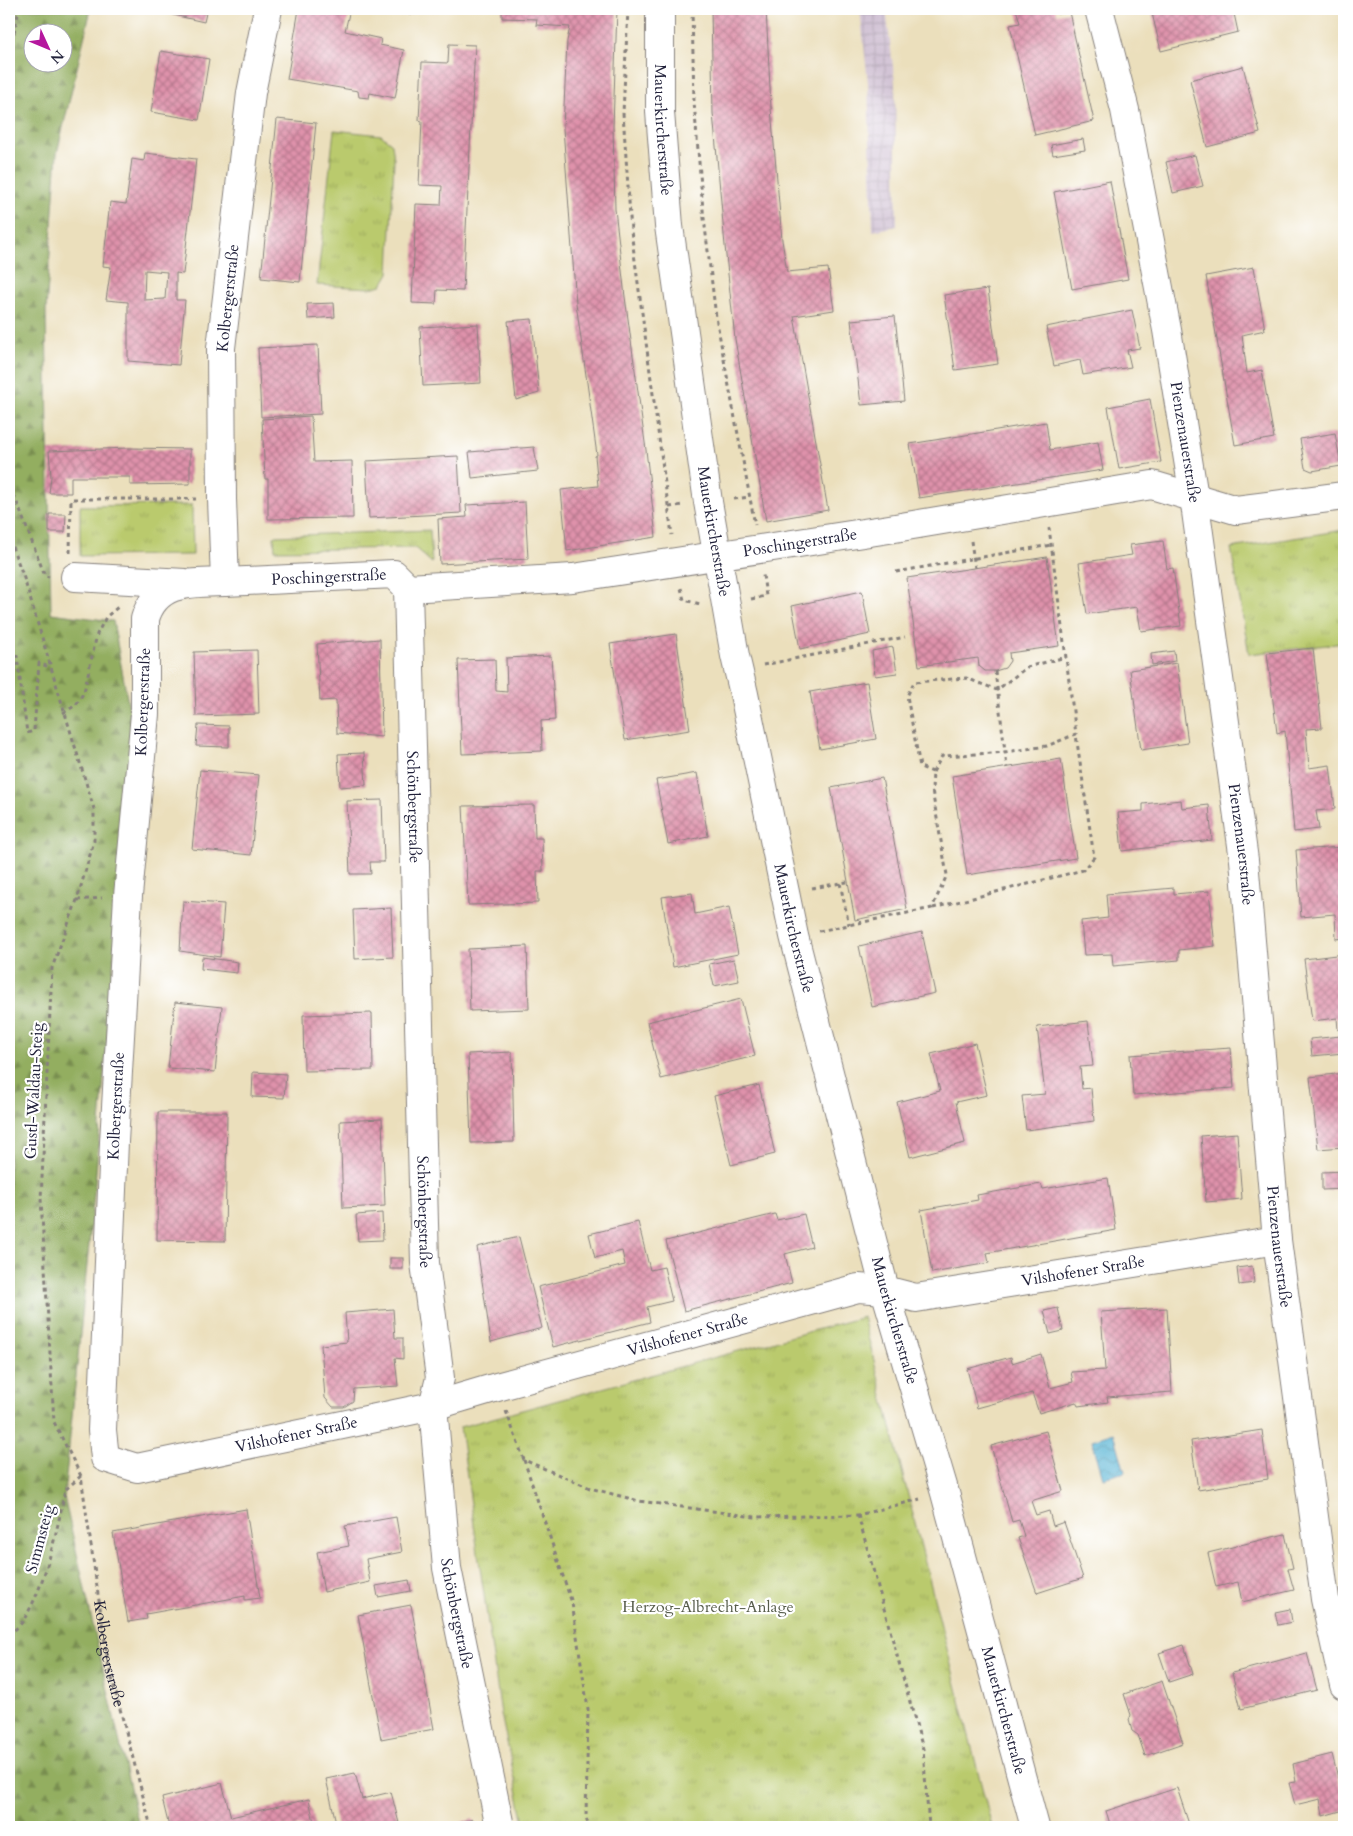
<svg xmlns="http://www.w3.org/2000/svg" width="1353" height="1836" font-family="Cardo,serif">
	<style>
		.industrial { fill: url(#industrial-grid) }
		.grass { fill: url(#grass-tufts); stroke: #6e7654 }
		.forest { fill: url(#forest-firs); stroke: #5a684e; fill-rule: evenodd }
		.water { fill: url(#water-waves); stroke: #3c6b88 }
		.building { fill: url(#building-cross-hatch); fill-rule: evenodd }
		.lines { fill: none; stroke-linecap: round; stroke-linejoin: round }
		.minor-casing { stroke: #86807c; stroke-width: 30 }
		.path { stroke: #86807c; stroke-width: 3; stroke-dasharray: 4 4; stroke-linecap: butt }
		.minor { stroke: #fff; stroke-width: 28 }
		.labels { text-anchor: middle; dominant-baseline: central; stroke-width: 4.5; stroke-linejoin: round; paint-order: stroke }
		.street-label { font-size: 16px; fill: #22223b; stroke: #fff }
		.park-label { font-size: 16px; fill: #575d4c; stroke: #fff }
	</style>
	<defs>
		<pattern id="industrial-grid" width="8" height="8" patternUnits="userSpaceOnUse" patternTransform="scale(1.25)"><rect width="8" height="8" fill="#cebed1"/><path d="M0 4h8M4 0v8" fill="none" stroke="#b1a3b4"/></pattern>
		<pattern id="grass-tufts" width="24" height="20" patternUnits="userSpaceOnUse" patternTransform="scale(1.25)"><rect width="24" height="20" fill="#baca6d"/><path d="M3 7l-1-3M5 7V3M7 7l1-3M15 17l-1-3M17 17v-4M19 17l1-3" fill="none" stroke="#a0ad5f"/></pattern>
		<pattern id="forest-firs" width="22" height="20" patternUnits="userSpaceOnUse" patternTransform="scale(1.25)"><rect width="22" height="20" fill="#93ae60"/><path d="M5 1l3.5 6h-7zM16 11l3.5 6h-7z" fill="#788d50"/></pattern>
		<pattern id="water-waves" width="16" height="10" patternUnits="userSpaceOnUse" patternTransform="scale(1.25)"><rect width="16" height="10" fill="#56b4d4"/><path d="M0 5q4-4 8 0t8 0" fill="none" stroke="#4792ad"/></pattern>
		<pattern id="building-cross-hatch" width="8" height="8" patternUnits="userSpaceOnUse" patternTransform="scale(1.25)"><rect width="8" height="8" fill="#df92ab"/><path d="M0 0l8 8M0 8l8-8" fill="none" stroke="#b4778c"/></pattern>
	</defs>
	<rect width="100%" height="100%" fill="#fff"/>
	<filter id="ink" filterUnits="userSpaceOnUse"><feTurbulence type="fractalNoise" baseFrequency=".02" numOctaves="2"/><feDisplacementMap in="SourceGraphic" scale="10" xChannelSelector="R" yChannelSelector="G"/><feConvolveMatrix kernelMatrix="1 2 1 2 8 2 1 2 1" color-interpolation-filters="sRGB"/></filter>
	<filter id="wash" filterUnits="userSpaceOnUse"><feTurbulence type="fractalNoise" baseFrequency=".0096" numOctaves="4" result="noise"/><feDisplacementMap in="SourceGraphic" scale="20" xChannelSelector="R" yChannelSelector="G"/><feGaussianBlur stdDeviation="1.12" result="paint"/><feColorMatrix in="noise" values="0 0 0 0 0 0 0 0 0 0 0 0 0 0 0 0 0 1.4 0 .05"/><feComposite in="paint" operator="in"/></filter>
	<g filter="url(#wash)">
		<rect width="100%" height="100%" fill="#ebdfbc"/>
		<path class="industrial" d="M 860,9 L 886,9 L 895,83 L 897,226 L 873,231 L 868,83 Z"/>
		<g class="grass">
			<path d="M 334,130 L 381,135 L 392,144 L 394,159 L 389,273 L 382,285 L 370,288 L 317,285 Z"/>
			<path d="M 192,505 L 193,555 L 80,556 L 80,506 Z"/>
			<path d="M 430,530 L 432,563 L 415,548 L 275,550 L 274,536 Z"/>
			<path d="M 1344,530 L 1344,643 L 1249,654 L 1231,548 Z"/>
			<path d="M 863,1317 L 992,1827 L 525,1827 L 501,1714 L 460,1427 Z"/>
		</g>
		<path class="forest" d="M 9,9 L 91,9 L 57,153 L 46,311 L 51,613 L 113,621 L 133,730 L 95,1184 L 64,1497 L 139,1827 L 9,1827 ZM 32,32 L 62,32 L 62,62 L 32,62 Z"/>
		<path class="water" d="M 1114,1433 L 1125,1472 L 1103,1478 L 1092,1440 Z"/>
		<g id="blocks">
			<g class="building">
				<path d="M 147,9 L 207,9 L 204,22 Z"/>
				<path d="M 299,9 L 350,9 L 345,31 L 381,39 L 380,45 L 404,50 L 395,98 L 370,93 L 369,98 L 359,97 L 358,91 L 287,79 Z"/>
				<path d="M 360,9 L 412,9 L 411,15 L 386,11 L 385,15 Z"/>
				<path d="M 502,9 L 617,9 L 613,127 L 615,209 L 625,297 L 646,450 L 656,537 L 567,551 L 561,490 L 598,486 L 595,456 L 597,455 L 576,303 L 563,128 L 567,41 L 570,27 L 536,25 L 537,19 L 502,18 Z"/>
				<path d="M 711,9 L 766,9 L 771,108 L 782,240 L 787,272 L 828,268 L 834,310 L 794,316 L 828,510 L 766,521 L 735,339 L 725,246 L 713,113 Z"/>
				<path d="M 1016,9 L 1055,9 L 1057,14 L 1069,12 L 1094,121 L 1035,135 L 1010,25 L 1020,23 Z"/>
				<path d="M 1151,9 L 1233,9 L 1238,32 L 1161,51 Z"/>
				<path d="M 449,44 L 475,45 L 463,291 L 437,290 L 436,304 L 412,303 L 416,204 L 441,205 L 442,186 L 419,185 L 422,121 L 419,120 L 422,62 L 448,63 Z"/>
				<path d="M 161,51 L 209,59 L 199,120 L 151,112 Z"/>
				<path d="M 1243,66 L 1260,133 L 1207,147 L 1190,80 Z"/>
				<path d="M 277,119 L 316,123 L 300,282 L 261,278 Z"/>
				<path d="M 1083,139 L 1085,150 L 1053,155 L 1051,145 Z"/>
				<path d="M 145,153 L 196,159 L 183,274 L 176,273 L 176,300 L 185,300 L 179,365 L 128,361 L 128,302 L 106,300 L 111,267 L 103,266 L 110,202 L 126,204 L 132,159 L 144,161 ZM 145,270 L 167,272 L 165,299 L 144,300 Z"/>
				<path d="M 1195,155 L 1203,186 L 1173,193 L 1166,162 Z"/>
				<path d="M 1110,181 L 1128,279 L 1072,289 L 1054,192 Z"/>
				<path d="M 1254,267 L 1265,330 L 1242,335 L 1247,373 L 1262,370 L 1274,438 L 1235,445 L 1206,276 Z"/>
				<path d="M 988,289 L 998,364 L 955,370 L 944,295 Z"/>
				<path d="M 334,303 L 335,317 L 308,319 L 307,304 Z"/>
				<path d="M 1132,310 L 1140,348 L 1127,350 L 1131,367 L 1083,375 L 1080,360 L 1054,366 L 1046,327 Z"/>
				<path d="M 895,316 L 904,401 L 861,405 L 851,320 Z"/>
				<path d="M 532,319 L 539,393 L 516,400 L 508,321 Z"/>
				<path d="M 478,324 L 481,383 L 423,386 L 420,327 Z"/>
				<path d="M 318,345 L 321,414 L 261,417 L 258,348 Z"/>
				<path d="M 1150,399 L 1161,462 L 1119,469 L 1108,407 Z"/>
				<path d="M 311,416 L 314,462 L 352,461 L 353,518 L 268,519 L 268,479 L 265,479 L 262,419 Z"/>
				<path d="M 1046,422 L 1050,450 L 1098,442 L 1103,470 L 919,498 L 910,444 Z"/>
				<path d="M 1335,433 L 1341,466 L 1312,471 L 1305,468 L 1300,439 Z"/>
				<path d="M 534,447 L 538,471 L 472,478 L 469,452 Z"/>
				<path d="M 129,448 L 190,449 L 190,484 L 130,485 L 130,477 L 71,477 L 71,493 L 49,493 L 51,477 L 49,451 Z"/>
				<path d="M 458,456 L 461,513 L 369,518 L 366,461 Z"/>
				<path d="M 525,502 L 528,559 L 440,564 L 438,519 L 467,517 L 466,505 Z"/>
				<path d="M 49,514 L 66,514 L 65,532 L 49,532 Z"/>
				<path d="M 1163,541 L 1167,569 L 1173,568 L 1181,626 L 1141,631 L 1137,607 L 1087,614 L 1079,563 L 1132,555 L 1130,545 Z"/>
				<path d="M 1047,557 L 1059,646 L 1009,653 L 1010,661 L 1005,668 L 995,671 L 985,671 L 979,666 L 978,658 L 919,666 L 907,578 Z"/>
				<path d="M 862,591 L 870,634 L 800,649 L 792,606 Z"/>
				<path d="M 676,634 L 690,730 L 625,740 L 610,644 Z"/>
				<path d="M 380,639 L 382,737 L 337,733 L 336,700 L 320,701 L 317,644 Z"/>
				<path d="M 893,647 L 897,673 L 875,676 L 872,651 Z"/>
				<path d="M 1313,648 L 1322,728 L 1306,729 L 1309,768 L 1330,765 L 1335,809 L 1316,811 L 1319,829 L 1294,832 L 1285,731 L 1277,733 L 1267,653 Z"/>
				<path d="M 257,650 L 259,714 L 196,716 L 194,652 Z"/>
				<path d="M 1174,651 L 1175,661 L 1152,665 L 1151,654 Z"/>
				<path d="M 551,656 L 555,720 L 541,721 L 542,751 L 462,754 L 458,660 L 495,659 L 496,691 L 507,692 L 506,658 Z"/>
				<path d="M 1177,663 L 1188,743 L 1141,750 L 1130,670 Z"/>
				<path d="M 867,682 L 876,739 L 820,749 L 810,692 Z"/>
				<path d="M 198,725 L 229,726 L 229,747 L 196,746 Z"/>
				<path d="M 364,753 L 366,785 L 340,787 L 338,754 Z"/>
				<path d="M 1061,759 L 1076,858 L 967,875 L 952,776 Z"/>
				<path d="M 200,770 L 259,775 L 251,855 L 192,849 Z"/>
				<path d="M 697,773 L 708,836 L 668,844 L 656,780 Z"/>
				<path d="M 882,778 L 907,909 L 855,920 L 831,788 Z"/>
				<path d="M 382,800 L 384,862 L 370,862 L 371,874 L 350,874 L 347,801 Z"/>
				<path d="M 1181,800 L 1182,808 L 1209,805 L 1212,840 L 1122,851 L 1118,813 L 1143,811 L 1143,804 Z"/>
				<path d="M 534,805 L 535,838 L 542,838 L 543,871 L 537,871 L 538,903 L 468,905 L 463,806 Z"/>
				<path d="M 1344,847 L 1344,938 L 1336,939 L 1335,914 L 1301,917 L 1296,850 Z"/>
				<path d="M 1174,888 L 1174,894 L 1209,891 L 1215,946 L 1179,950 L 1179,960 L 1113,966 L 1112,954 L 1084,955 L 1081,921 L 1108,918 L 1106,894 Z"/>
				<path d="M 692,893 L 695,914 L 729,907 L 738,954 L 673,967 L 662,897 Z"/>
				<path d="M 183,901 L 224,904 L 220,957 L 180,951 Z"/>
				<path d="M 391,908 L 393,957 L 355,959 L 353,910 Z"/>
				<path d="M 922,932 L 935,993 L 872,1007 L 859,946 Z"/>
				<path d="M 527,946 L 529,1009 L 470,1011 L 468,949 Z"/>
				<path d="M 1344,954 L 1344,1029 L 1338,1030 L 1337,1018 L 1312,1021 L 1304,959 Z"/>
				<path d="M 202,957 L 238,962 L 237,973 L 201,969 Z"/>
				<path d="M 734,959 L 739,981 L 714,986 L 709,964 Z"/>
				<path d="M 741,999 L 755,1056 L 661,1079 L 647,1022 Z"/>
				<path d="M 175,1002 L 222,1007 L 215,1072 L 168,1068 Z"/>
				<path d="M 372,1013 L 373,1070 L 304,1071 L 303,1015 Z"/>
				<path d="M 1088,1021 L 1093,1066 L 1080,1067 L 1082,1089 L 1091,1088 L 1094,1121 L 1026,1130 L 1022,1096 L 1045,1094 L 1037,1027 Z"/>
				<path d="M 1341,1036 L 1342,1040 L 1344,1040 L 1344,1053 L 1312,1056 L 1310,1039 Z"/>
				<path d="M 975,1043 L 987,1095 L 956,1102 L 965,1143 L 910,1157 L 897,1102 L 940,1091 L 931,1054 Z"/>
				<path d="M 1231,1048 L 1234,1088 L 1133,1095 L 1130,1055 Z"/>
				<path d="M 512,1052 L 514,1142 L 471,1143 L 468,1054 Z"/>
				<path d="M 253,1072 L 286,1074 L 284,1098 L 252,1097 Z"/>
				<path d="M 1344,1073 L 1344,1147 L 1318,1149 L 1310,1077 Z"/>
				<path d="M 759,1085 L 775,1154 L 731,1165 L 714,1096 Z"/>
				<path d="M 158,1112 L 227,1112 L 225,1241 L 157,1240 Z"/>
				<path d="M 382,1119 L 385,1206 L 343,1208 L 340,1121 Z"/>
				<path d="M 1237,1133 L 1242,1199 L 1206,1202 L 1201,1136 Z"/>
				<path d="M 1344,1171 L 1344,1189 L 1322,1190 L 1322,1172 Z"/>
				<path d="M 1108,1178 L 1116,1230 L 987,1253 L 989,1263 L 932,1273 L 921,1210 L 978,1200 L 977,1195 L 1041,1184 L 1043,1189 Z"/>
				<path d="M 382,1213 L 383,1240 L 358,1241 L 356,1215 Z"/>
				<path d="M 775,1214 L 777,1220 L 804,1214 L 812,1247 L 785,1254 L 792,1283 L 684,1311 L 666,1241 Z"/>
				<path d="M 638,1222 L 650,1270 L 664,1267 L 672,1301 L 647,1307 L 650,1322 L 553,1347 L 538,1287 L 625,1265 L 622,1251 L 595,1258 L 589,1234 Z"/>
				<path d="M 519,1237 L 542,1328 L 491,1342 L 477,1247 Z"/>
				<rect x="390" y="1258" width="13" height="11"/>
				<path d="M 1252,1266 L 1254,1283 L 1239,1285 L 1237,1268 Z"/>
				<path d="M 1058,1308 L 1063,1331 L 1050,1334 L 1044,1311 Z"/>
				<path d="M 1167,1308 L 1172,1392 L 1107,1397 L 1108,1402 L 1078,1406 L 1076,1402 L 1039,1413 L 1032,1393 L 977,1408 L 967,1369 L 1011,1357 L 1012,1363 L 1041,1354 L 1050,1388 L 1073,1382 L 1071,1372 L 1105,1370 L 1101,1312 Z"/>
				<path d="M 393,1309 L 395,1338 L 403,1338 L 403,1359 L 395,1358 L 398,1386 L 354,1389 L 353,1401 L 344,1407 L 333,1407 L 325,1398 L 321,1345 L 347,1342 L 345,1313 Z"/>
				<path d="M 1262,1430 L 1268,1479 L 1198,1490 L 1191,1441 Z"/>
				<path d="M 1046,1431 L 1063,1491 L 1031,1501 L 1036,1515 L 1049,1511 L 1053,1526 L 1064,1522 L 1083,1578 L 1037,1593 L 1018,1538 L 1024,1536 L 1019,1520 L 1012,1522 L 991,1446 Z"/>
				<path d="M 246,1509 L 260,1598 L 245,1600 L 245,1596 L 146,1614 L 147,1619 L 128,1622 L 113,1533 Z"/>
				<path d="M 396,1517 L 402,1552 L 366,1559 L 370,1582 L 324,1592 L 317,1552 L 349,1546 L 345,1526 Z"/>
				<path d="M 1285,1534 L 1293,1568 L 1288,1569 L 1294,1590 L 1242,1602 L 1238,1582 L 1216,1587 L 1208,1553 Z"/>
				<path d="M 409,1580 L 411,1591 L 378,1597 L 376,1586 Z"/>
				<path d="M 411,1605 L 434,1729 L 381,1739 L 358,1615 Z"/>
				<path d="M 1290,1609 L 1292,1622 L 1278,1625 L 1275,1612 Z"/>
				<path d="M 1184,1645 L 1193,1674 L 1169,1682 L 1159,1653 Z"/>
				<path d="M 1307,1653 L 1317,1690 L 1241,1709 L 1232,1673 Z"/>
				<path d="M 1162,1681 L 1183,1743 L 1145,1756 L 1138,1735 L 1132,1731 L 1129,1720 L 1131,1715 L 1124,1694 Z"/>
				<path d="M 1332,1754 L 1344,1801 L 1344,1810 L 1323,1816 L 1320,1799 L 1295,1805 L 1289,1783 L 1296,1782 L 1293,1764 Z"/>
				<path d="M 355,1773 L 362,1799 L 391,1792 L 400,1827 L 337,1827 L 326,1779 Z"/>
				<path d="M 222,1783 L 231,1817 L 309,1799 L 315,1827 L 169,1827 L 162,1798 Z"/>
				<path d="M 1177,1788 L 1190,1827 L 1111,1827 L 1106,1811 Z"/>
				<path d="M 473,1819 L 475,1827 L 444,1827 Z"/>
			</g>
		</g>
	</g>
	<g filter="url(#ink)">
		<use href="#blocks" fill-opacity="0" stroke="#86807c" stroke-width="1"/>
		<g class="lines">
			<defs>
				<g id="minor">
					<path id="s2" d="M 268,9 L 251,93 L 221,348 L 222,499 L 225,582 C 192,583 156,580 145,619 L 145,714 L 128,896 L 114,1142 L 102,1430 L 105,1458 L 137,1468 L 433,1406 L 497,1387 L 858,1288 L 885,1290 L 916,1298 L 1277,1240"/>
					<path id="s3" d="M 660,9 L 660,112 L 669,226 L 708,502 L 735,656 L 744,694 L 794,936 L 885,1290 L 945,1493 L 1035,1827"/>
					<path id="s4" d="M 1099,9 L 1125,110 L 1167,330 L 1194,497 L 1244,860 L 1277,1240 L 1325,1599 L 1344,1685"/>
					<path d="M 75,577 L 185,583"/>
					<path id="s5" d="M 225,582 L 394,574 L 408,588 L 573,578 L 889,529 L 1152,485 L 1236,510 L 1344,496"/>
					<path id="s6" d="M 408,588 L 425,1263 L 440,1378 L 433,1406 L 447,1568 L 500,1827"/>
				</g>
			</defs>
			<use href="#minor" class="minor-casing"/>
			<g class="path">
				<path d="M 628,9 L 623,113 L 631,231 L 672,535"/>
				<path d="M 692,9 L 694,102 L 703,210 L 716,317 L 755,525"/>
				<path d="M 9,57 L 19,9"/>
				<path d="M 9,489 L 16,500 L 45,576 L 49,577"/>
				<path d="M 734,499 L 750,497"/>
				<path d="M 669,507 L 683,505"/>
				<path id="s1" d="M 9,539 L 23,575 L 94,809 L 94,841 L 77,900 L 52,968 L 41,1199 L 54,1422 L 81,1476 L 108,1663 L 151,1827"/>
				<path d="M 971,541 L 975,568"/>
				<path d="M 70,553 L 71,499 L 196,499"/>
				<path d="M 896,572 L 1051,545"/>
				<path d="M 681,588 L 684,600 L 700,604"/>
				<path d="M 751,599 L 766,596 L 763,575"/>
				<path d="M 763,665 L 905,637"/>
				<path d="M 995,671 L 1007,767"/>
				<path d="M 9,692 L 11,656 L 17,656 L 27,733 L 34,731 L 39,663 L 49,667"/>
				<path d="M 63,713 L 76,705 L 84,692 L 97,634 L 106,617 L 118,607"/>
				<path d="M 933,772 L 920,767 L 907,696 L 914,682 L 966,678 L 997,690 L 1027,667 L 1066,657"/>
				<path d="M 840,883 L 849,925"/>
				<path d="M 812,888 L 847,882"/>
				<path d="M 77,900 L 102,898"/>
				<path d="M 933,908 L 1083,870 L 1094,857 L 1076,735"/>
				<path d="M 819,931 L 932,908 L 947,875 L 932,790 L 933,772 L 942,756 L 1006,752 L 1047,746 L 1076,734 L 1049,528"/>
				<path d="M 506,1411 L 524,1460 L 590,1488 L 639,1501 L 755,1517 L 858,1515 L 920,1499"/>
				<path d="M 524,1460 L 572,1603 L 588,1709 L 586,1818 L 589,1827"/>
				<path d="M 858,1515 L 923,1749 L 929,1827"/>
				<path d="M 9,1636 C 14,1630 21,1625 24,1619 C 45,1587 58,1527 65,1490 L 82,1475"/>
			</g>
			<use href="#minor" class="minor"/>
		</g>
	</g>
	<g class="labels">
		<g class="street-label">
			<text stroke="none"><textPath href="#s3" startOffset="121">Mauerkircherstraße</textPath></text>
			<text transform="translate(228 298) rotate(-84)">Kolbergerstraße</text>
			<text stroke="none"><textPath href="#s4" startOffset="442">Pienzenauerstraße</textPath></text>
			<text stroke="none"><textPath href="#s3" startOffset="526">Mauerkircherstraße</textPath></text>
			<text stroke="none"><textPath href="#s5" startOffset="584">Poschingerstraße</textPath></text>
			<text stroke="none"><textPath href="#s5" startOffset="104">Poschingerstraße</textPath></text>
			<text transform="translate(143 702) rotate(-88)">Kolbergerstraße</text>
			<text stroke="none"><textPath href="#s6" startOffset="219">Schönbergstraße</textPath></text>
			<text stroke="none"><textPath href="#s4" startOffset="848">Pienzenauerstraße</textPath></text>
			<text stroke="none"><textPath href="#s3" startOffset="931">Mauerkircherstraße</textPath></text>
			<text transform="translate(34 1091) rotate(-87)">Gustl-Waldau-Steig</text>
			<text transform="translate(116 1106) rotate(-87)">Kolbergerstraße</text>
			<text stroke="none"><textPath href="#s6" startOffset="624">Schönbergstraße</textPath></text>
			<text stroke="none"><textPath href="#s4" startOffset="1252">Pienzenauerstraße</textPath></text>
			<text stroke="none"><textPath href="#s2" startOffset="2519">Vilshofener Straße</textPath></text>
			<text stroke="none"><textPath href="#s3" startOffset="1336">Mauerkircherstraße</textPath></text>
			<text stroke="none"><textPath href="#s2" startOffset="2114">Vilshofener Straße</textPath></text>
			<text stroke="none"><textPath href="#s2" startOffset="1710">Vilshofener Straße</textPath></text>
			<text transform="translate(40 1539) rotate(-75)">Simmsteig</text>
			<text stroke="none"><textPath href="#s6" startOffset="1029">Schönbergstraße</textPath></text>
			<text stroke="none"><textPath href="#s1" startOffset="1144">Kolbergerstraße</textPath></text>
			<text stroke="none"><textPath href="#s3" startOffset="1741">Mauerkircherstraße</textPath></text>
		</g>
		<g class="park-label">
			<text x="708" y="1607">Herzog-Albrecht-Anlage</text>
		</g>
	</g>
	<rect width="1353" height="1836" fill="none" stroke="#fff" stroke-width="30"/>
	<g transform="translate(48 48) rotate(134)"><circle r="24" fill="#ffffff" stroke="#a7a7b1"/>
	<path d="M0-4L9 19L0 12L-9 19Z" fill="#b5179e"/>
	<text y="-8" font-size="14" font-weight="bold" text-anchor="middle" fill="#22223b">N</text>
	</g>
</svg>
